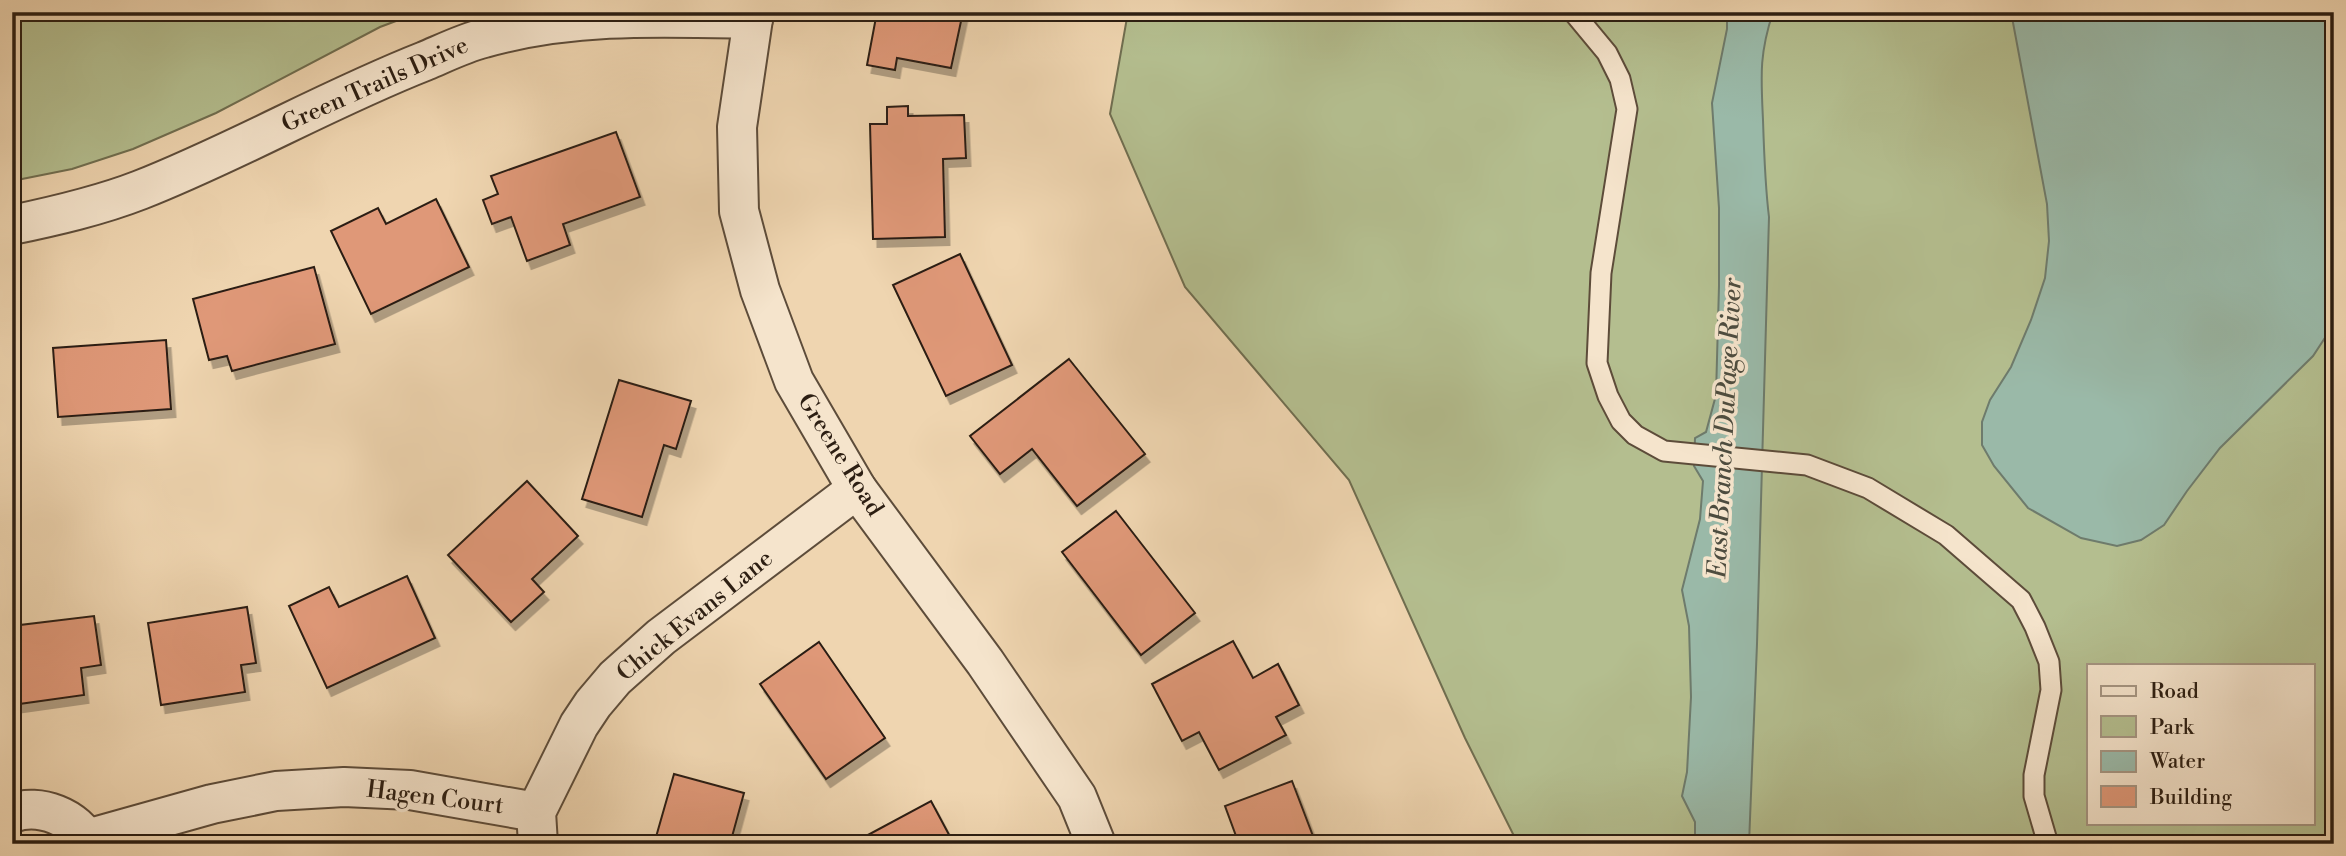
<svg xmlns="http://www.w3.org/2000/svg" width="2346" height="856" font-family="'Libre Bodoni',serif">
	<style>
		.green { fill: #b4be8f; stroke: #706e50; stroke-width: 2; fill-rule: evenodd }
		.water { fill: #9ab9a8; stroke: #6e7b6c; stroke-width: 2 }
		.building { fill: #df9878; stroke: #2c1e12; stroke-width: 2; filter: url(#shadow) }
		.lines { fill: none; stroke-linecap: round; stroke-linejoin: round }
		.lane-casing { stroke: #5d4c3a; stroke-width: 23 }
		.street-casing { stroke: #5d4c3a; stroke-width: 42 }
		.lane { stroke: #f5e4cc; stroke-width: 19 }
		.street { stroke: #f5e4cc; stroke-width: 38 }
		.labels { text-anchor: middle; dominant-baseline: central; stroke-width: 7; stroke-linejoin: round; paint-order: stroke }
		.street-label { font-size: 24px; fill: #2c1e12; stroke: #f5e4cc }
		.water-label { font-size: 26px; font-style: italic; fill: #4d4c3f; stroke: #f5e4cc }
	</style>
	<defs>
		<filter id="shadow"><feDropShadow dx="4.5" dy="8" stdDeviation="0" flood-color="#0004"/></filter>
	</defs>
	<rect width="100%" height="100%" fill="#efd5b0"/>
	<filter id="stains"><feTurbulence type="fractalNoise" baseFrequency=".00286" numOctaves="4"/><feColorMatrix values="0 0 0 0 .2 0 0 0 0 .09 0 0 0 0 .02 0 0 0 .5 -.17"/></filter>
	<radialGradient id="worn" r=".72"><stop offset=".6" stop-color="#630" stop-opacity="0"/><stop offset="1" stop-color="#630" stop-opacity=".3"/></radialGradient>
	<g class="green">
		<path d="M 12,12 L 420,12 L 380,27 L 216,113 L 133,149 L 72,169 L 12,181 Z"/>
		<path d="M 1128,12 L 2334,12 L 2334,844 L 1518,844 L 1465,738 L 1349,480 L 1185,287 L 1110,114 ZM 2089,665 L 2313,665 L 2313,823 L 2089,823 Z"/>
	</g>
	<g class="water">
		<path d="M 1727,12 L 1773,12 C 1759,55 1761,76 1763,120 C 1764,152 1765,185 1769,217 L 1757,644 L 1749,844 L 1695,844 L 1695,822 L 1682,796 L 1687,772 L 1691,697 L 1689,626 L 1682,590 L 1700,519 L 1703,481 L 1694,466 L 1695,438 L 1706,432 L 1716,395 L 1719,286 L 1719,208 L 1712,103 L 1727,29 Z"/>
		<path d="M 2011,12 L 2334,12 L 2334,324 L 2313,356 L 2220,448 L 2187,491 L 2164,525 L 2141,540 L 2117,546 L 2081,538 L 2028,508 L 1994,466 L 1982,445 L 1982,422 L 1990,400 L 2011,367 L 2031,320 L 2045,278 L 2049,241 L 2047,204 Z"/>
	</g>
	<g class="building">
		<path d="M 877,12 L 963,12 L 951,68 L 897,58 L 895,70 L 867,65 Z"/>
		<path d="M 908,106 L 908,116 L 964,115 L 966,158 L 943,159 L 945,237 L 873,239 L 870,124 L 887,124 L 887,107 Z"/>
		<path d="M 616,132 L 640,197 L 563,224 L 570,245 L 527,261 L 511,217 L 492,224 L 483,200 L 498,194 L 491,176 Z"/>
		<path d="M 436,199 L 469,267 L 371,314 L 331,231 L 378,208 L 386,224 Z"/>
		<path d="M 960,254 L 1012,365 L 946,396 L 893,285 Z"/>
		<path d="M 314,267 L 335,344 L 232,371 L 227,356 L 209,360 L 193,299 Z"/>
		<path d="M 166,340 L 171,409 L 58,417 L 53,348 Z"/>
		<path d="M 1069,359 L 1145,454 L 1077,506 L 1032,449 L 1000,474 L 970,436 Z"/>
		<path d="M 619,380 L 691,401 L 676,449 L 664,445 L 642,517 L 582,499 Z"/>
		<path d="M 527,481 L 578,536 L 532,579 L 544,592 L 511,622 L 448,555 Z"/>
		<path d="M 1116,511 L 1195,613 L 1141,655 L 1062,552 Z"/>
		<path d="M 407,576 L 435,638 L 327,688 L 289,606 L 329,587 L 339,607 Z"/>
		<path d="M 247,607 L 256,663 L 241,665 L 245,692 L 161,705 L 148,623 Z"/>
		<path d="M 94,616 L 101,665 L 81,668 L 84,695 L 12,705 L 12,626 Z"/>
		<path d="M 1233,641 L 1253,678 L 1278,664 L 1299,705 L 1276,717 L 1286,735 L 1219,770 L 1199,732 L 1182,741 L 1152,684 Z"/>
		<path d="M 819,642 L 885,738 L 826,779 L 760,684 Z"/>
		<path d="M 674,774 L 744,793 L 730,844 L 654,844 Z"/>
		<path d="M 1292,781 L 1316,844 L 1239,844 L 1225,806 Z"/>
		<path d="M 931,801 L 954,844 L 870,844 L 866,836 Z"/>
	</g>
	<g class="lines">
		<defs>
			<path id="lane" d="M 1573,12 L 1607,53 L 1620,79 L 1627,109 L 1601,273 L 1597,363 L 1608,396 L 1621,421 L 1635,435 L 1664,451 L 1807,465 L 1868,488 L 1946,535 L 2021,600 L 2035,627 L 2049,662 L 2051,690 L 2034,775 L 2034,796 L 2048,844"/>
			<g id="street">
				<path d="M 754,12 L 737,127 L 739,211 L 760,290 L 794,381 L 857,489 L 985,662 L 1077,797 L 1096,844"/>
				<path d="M 12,225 C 55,216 99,206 140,190 C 237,152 328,99 425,61 C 444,53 464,43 484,38 C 572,13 662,17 753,19"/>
				<path d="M 12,813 C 39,803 77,817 89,844"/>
				<path d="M 87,839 L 212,804 L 276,791 L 344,787 L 410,790 L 536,812"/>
				<path d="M 538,844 L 536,812 L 579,725 L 593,704 L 615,678 L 661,637 L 857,489"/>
			</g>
		</defs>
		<use href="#lane" class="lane-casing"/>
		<use href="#street" class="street-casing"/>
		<use href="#lane" class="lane"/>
		<use href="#street" class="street"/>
	</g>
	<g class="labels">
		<g class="street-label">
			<text transform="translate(375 85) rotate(-24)">Green Trails Drive</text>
			<text transform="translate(840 455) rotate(58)">Greene Road</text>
			<text transform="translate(695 616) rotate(-39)">Chick Evans Lane</text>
			<text transform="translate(435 798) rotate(7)">Hagen Court</text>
		</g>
		<g class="water-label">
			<text transform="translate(1725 428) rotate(-87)">East Branch DuPage River</text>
		</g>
	</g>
	<rect width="2346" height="856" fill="none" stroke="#efd5b0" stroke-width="42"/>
	<rect x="14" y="14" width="2318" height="828" fill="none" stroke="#2c1e12" stroke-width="3.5"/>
	<rect x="21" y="21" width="2304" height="814" fill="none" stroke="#2c1e12" stroke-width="2"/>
	<rect x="2087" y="664" width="228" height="161" fill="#f5e4cc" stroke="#a59582" stroke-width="2"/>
	<rect x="2101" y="686" width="35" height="10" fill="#f5e4cc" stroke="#a59582" stroke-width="2"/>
	<text x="2150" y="698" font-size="21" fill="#2c1e12">Road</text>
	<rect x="2101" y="716" width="35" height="21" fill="#b4be8f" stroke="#a59582" stroke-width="2"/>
	<text x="2150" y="734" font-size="21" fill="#2c1e12">Park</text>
	<rect x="2101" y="751" width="35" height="21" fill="#9ab9a8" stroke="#a59582" stroke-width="2"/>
	<text x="2150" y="768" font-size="21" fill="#2c1e12">Water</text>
	<rect x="2101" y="786" width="35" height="21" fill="#df9878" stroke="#a59582" stroke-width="2"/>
	<text x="2150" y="804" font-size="21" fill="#2c1e12">Building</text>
	<rect width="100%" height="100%" filter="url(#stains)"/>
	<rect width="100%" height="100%" fill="url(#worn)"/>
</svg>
